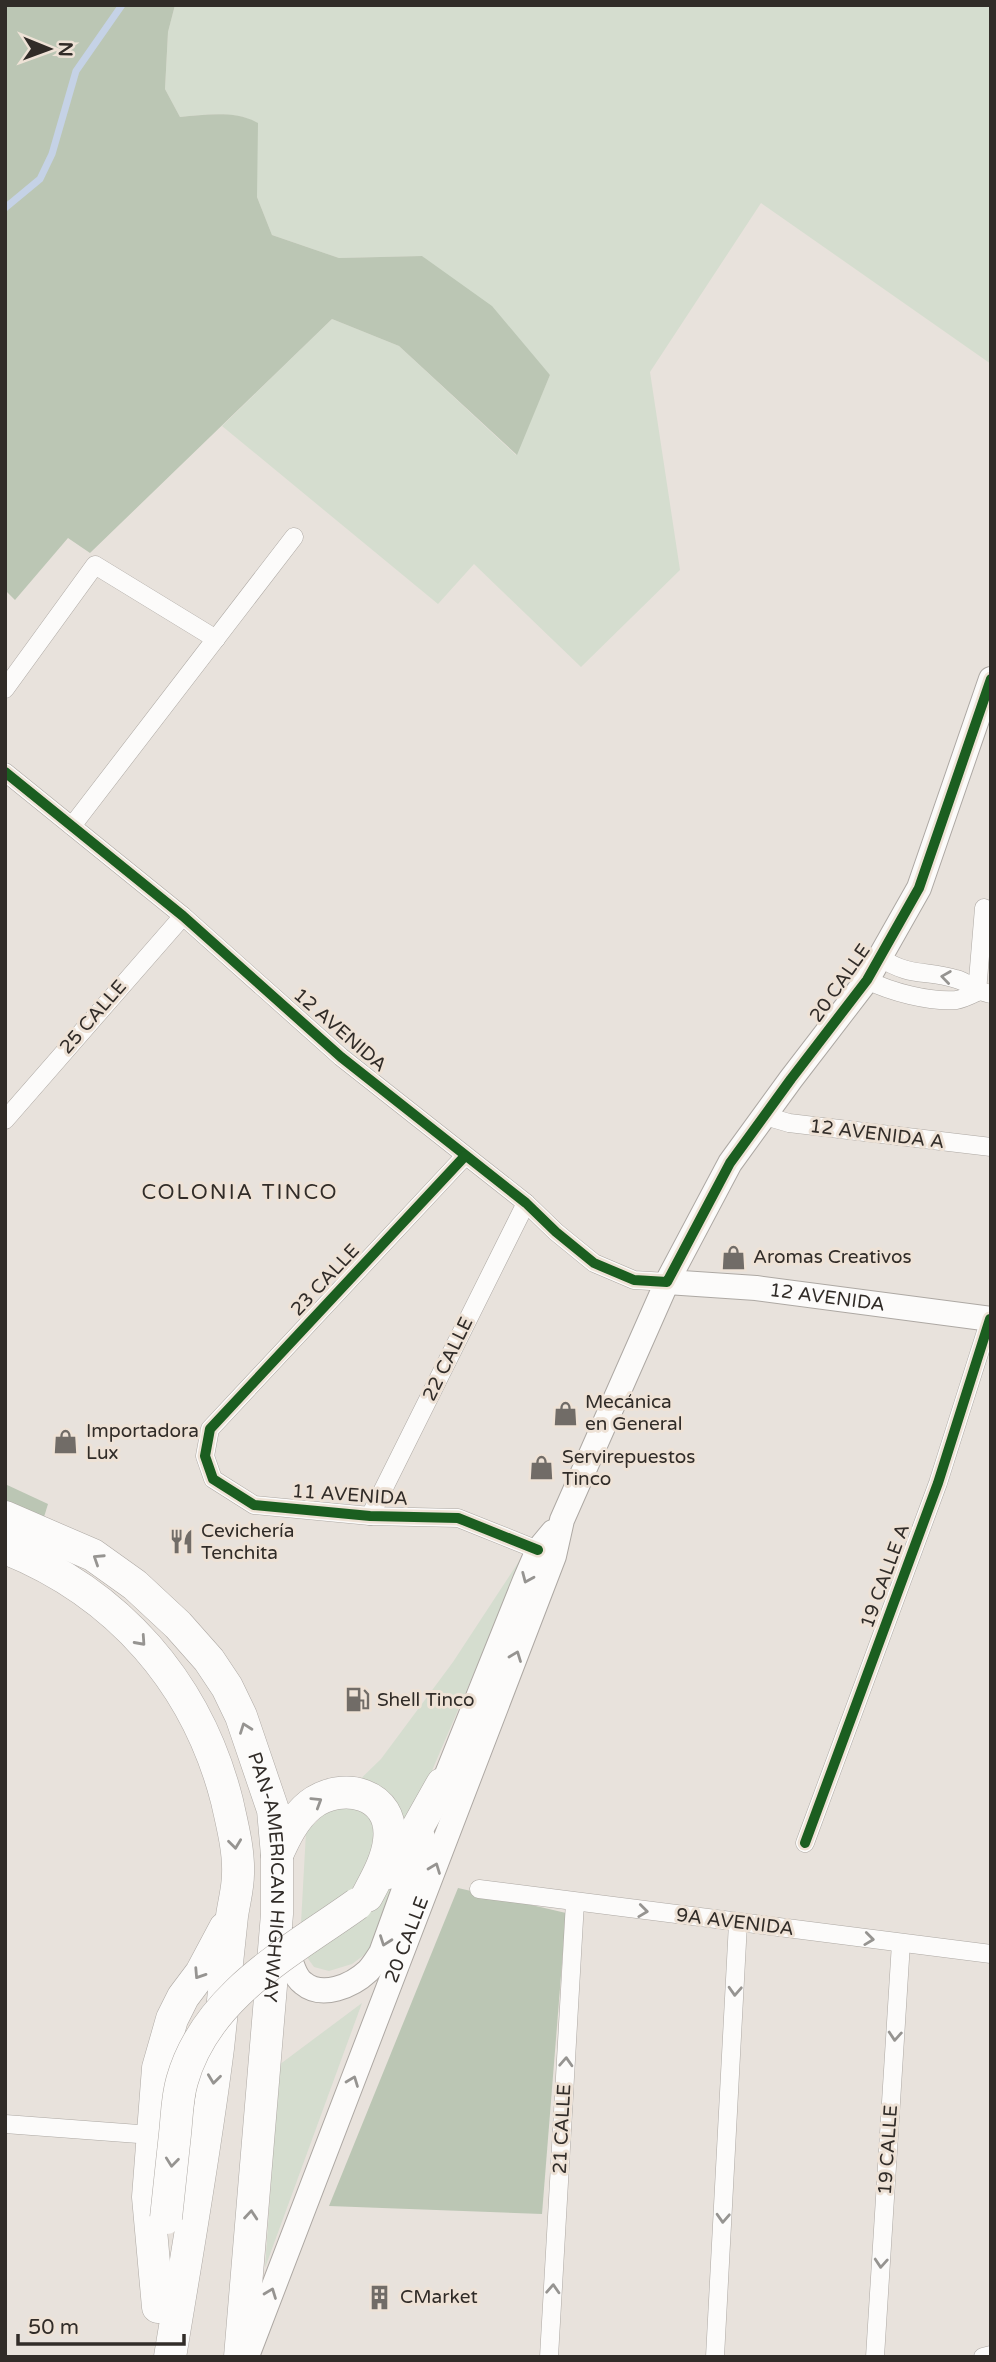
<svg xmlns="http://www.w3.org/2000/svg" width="996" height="2362" font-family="'Varela Round',sans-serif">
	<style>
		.green { fill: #d5ddcf }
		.forest { fill: #bbc6b4 }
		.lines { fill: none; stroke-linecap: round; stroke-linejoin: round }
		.stream { stroke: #c5d2e6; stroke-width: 7 }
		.street-casing { stroke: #ada8a3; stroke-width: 19 }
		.secondary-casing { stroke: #ada8a3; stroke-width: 26 }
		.highway-casing { stroke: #ada8a3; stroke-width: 33 }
		.street { stroke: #fcfbfa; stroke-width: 18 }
		.secondary { stroke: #fcfbfa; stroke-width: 24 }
		.highway { stroke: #fcfbfa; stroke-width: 32 }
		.highway-bridge-casing { stroke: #ada8a3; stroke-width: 33; stroke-linecap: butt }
		.highway-bridge { stroke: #fcfbfa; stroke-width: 32 }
		.cycleway-casing { stroke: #eee2d6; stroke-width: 15 }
		.cycleway { stroke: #1b5e20; stroke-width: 10 }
		.oneway { stroke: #969491 }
		.labels { text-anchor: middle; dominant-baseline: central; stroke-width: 6; stroke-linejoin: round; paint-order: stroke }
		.street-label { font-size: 19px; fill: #312c28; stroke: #eee2d6 }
		.poi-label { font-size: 19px; fill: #312c28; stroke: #eee2d6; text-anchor: start }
		.neighbourhood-label { font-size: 21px; letter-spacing: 2px; fill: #312c28; stroke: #eee2d6 }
	</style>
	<rect width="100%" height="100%" fill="#e8e2dc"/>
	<g class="green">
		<path d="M 175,5 L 991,5 L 991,364 L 761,203 L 650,372 L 680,570 L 581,667 L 474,564 L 438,604 L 222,426 L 332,319 L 399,346 L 516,455 L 550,375 L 422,256 L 339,258 L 272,235 L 257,197 L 257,123 C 235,110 205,115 180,117 L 165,89 L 168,32 Z"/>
		<path d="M 527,1549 L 428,1780 L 392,1850 L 353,1888 L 301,1923 L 306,1832 L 381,1759 L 453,1662 Z"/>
		<path d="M 414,1853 L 375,1947 L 352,1964 L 329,1971 L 314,1967 L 304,1953 Z"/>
		<path d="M 362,2003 L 265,2268 L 279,2065 Z"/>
	</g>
	<g class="forest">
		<path d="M 5,5 L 175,5 L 168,32 L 165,89 L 180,117 C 205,115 235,110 258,123 L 257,197 L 272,235 L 339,258 L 422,256 L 492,306 L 550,375 L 517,455 L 399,346 L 332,319 L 90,553 L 68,538 L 15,600 L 5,590 Z"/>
		<path d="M 5,1484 L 48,1504 L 44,1517 L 5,1501 Z"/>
		<path d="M 458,1888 L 566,1913 L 542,2214 L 329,2206 Z"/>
	</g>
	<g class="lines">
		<path class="stream" d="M 5,208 L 40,179 L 52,154 L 76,71 L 122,5"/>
		<defs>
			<g id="street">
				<path d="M 5,689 L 95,565 L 216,639"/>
				<path d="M 5,772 L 183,916 L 341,1057 L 526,1203 L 556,1232 L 594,1263 L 634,1280 L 667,1282"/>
				<path d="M 72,826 L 294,537"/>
				<path d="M 881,958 C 909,977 927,970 956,979 C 969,982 973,991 991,994"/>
				<path d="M 867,980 C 891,992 929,1002 956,1000 C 963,999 971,995 977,992"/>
				<path d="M 977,992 L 984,908"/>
				<path d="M 765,1116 L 789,1123 L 991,1147"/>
				<path d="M 5,1120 L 183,916"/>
				<path d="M 465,1156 L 210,1429 L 205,1456 L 213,1479 L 254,1505 L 370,1516 L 458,1518 L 538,1550"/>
				<path d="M 370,1516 L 526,1203"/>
				<path d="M 805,1843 L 938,1483 L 990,1319"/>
				<path d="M 479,1889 L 991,1954"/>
				<path d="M 5,2124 L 152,2135"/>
				<path d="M 549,2357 L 575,1902"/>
				<path d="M 715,2357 L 738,1923"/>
				<path d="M 875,2357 L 901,1943"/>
				<path d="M 983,2357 L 991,2355"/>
			</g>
			<g id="secondary">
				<path id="s1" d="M 667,1282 L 756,1288 L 991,1319"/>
				<path d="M 437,1799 L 525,1580 L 538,1550 L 553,1532"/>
				<path d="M 284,1937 C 289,1951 291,1974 303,1983 C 322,1999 352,1986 368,1971 C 373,1966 377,1959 381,1953 L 423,1837"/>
				<path id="s2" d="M 247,2356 L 554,1556 L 562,1520 L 667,1282 L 730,1163 L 791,1079 L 867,980 L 919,888 L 991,679"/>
			</g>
			<g id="highway">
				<path id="s3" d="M 5,1517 L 93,1555 L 135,1585 L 178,1625 L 209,1660 L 227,1687 L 241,1716 L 273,1810 L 277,1855 L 277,1914 L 240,2357"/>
				<path d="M 5,1548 C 118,1593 197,1683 227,1801 C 232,1824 239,1850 238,1874 C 238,1888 234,1902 232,1916 C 227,1960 223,2004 218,2048 C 205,2151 187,2254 170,2357"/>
				<path d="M 277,1855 C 285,1837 294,1818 310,1805 C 342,1780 395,1793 389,1841 C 387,1860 376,1879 367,1896"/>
				<path d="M 388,1873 L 406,1848 L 442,1784"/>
				<path d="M 158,2307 L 148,2197 L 158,2068 L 172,2019 L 183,1997 L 201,1973 L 225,1928"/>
			</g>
		</defs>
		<use href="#street" class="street-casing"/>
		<use href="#secondary" class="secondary-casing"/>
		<use href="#highway" class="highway-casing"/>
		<use href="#street" class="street"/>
		<use href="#secondary" class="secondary"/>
		<use href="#highway" class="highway"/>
		<defs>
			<path id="highway-bridge" d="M 166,2218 C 169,2190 172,2162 175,2134 C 177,2116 177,2098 182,2081 C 206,1995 290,1952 357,1904"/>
		</defs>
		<use href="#highway-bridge" class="highway-bridge-casing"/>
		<use href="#highway-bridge" class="highway-bridge"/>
		<defs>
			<g id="cycleway">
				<path d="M 5,772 L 183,916 L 341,1057 L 526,1203 L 556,1232 L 594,1263 L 634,1280 L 667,1282 L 730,1163 L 791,1079 L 867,980 L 919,888 L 991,679"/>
				<path d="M 465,1156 L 210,1429 L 205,1456 L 213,1479 L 254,1505 L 370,1516 L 458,1518 L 538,1550"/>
				<path d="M 805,1843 L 938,1483 L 990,1319"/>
			</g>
		</defs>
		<use href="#cycleway" class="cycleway-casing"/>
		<use href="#cycleway" class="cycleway"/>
	</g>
	<defs><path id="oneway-chevron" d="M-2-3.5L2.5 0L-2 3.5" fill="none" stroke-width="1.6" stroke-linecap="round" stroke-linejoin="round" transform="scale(1.75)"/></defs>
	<g class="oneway">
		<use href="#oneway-chevron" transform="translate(946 977) rotate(-172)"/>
		<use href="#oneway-chevron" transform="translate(98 1559) rotate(-147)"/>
		<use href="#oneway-chevron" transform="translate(527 1578) rotate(113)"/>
		<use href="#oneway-chevron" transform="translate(141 1641) rotate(48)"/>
		<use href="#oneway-chevron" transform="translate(516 1656) rotate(-69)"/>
		<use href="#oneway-chevron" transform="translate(245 1728) rotate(-110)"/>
		<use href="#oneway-chevron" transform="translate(317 1802) rotate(-32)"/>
		<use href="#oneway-chevron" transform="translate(235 1844) rotate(83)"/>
		<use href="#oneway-chevron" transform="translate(435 1868) rotate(-69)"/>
		<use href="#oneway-chevron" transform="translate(643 1911) rotate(7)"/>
		<use href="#oneway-chevron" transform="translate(869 1939) rotate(7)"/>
		<use href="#oneway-chevron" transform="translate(385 1941) rotate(110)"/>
		<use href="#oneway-chevron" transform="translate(199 1974) rotate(123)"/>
		<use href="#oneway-chevron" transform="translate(735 1991) rotate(93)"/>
		<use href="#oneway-chevron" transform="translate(895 2036) rotate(94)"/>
		<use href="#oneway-chevron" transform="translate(566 2062) rotate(-87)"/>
		<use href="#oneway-chevron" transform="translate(214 2079) rotate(97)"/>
		<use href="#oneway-chevron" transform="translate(353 2081) rotate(-69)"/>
		<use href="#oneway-chevron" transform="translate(172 2162) rotate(96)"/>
		<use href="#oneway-chevron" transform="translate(251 2215) rotate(-85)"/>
		<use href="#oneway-chevron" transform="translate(723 2218) rotate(93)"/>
		<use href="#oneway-chevron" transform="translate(881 2263) rotate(94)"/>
		<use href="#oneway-chevron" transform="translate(553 2289) rotate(-87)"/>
		<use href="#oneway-chevron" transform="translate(271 2293) rotate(-69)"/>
	</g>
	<defs>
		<symbol id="shop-bare" viewBox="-9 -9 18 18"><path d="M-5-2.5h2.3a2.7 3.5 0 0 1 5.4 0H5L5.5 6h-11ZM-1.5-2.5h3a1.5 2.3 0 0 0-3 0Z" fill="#716c67" stroke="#eee2d6" stroke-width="2.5" paint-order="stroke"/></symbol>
		<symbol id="restaurant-bare" viewBox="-9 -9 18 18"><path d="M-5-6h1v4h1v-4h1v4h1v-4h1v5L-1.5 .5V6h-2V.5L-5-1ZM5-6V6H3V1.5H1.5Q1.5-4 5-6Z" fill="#716c67" stroke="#eee2d6" stroke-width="2.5" paint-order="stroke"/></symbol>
		<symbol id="fuel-bare" viewBox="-9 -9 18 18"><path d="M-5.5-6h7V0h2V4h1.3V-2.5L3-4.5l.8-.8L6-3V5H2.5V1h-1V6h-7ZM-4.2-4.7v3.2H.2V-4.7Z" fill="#716c67" stroke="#eee2d6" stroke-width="2.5" paint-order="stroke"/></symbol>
		<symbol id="building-bare" viewBox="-9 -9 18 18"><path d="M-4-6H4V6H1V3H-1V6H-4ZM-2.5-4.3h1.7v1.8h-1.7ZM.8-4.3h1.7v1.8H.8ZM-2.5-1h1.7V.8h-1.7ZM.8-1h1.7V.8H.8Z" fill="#716c67" stroke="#eee2d6" stroke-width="2.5" paint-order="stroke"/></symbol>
	</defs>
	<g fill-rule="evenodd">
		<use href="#shop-bare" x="716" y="1240" width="35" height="35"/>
		<use href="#shop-bare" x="548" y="1396" width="35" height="35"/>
		<use href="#shop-bare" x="48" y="1424" width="35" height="35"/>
		<use href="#shop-bare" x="524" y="1450" width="35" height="35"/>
		<use href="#restaurant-bare" x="164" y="1524" width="35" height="35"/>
		<use href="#fuel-bare" x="340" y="1682" width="35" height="35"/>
		<use href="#building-bare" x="362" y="2280" width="35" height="35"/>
	</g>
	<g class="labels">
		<g class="street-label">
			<text transform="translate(840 983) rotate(-55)">20 CALLE</text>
			<text transform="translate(93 1017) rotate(-49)">25 CALLE</text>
			<text transform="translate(340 1030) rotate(41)">12 AVENIDA</text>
			<text transform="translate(877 1134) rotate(7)">12 AVENIDA A</text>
			<text transform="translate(325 1280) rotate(-47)">23 CALLE</text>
			<text stroke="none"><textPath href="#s1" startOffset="161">12 AVENIDA</textPath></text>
			<text transform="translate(448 1359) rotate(-64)">22 CALLE</text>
			<text transform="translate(350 1495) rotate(4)">11 AVENIDA</text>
			<text transform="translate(885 1576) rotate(-70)">19 CALLE A</text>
			<text stroke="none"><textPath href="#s3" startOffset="483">PAN-AMERICAN HIGHWAY</textPath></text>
			<text transform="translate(735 1922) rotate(7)">9A AVENIDA</text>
			<text stroke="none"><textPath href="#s2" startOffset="446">20 CALLE</textPath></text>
			<text transform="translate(562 2129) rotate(-87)">21 CALLE</text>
			<text transform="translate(888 2150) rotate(-86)">19 CALLE</text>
		</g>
		<g class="poi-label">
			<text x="753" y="1257">Aromas Creativos</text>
			<text x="585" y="1402">Mecánica<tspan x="585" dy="22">en General</tspan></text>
			<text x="86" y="1431">Importadora<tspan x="86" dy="22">Lux</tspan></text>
			<text x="562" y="1457">Servirepuestos<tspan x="562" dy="22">Tinco</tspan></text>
			<text x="201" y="1531">Cevichería<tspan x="201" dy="22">Tenchita</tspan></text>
			<text x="377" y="1700">Shell Tinco</text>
			<text x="400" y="2297">CMarket</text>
		</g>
		<g class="neighbourhood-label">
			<text x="240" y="1192">COLONIA TINCO</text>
		</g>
	</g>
	<rect width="996" height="2362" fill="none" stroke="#312c28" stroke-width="14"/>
	<g transform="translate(49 49) rotate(91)" stroke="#eee2d6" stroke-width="5" paint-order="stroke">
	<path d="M0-5L12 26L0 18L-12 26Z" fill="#312c28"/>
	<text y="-10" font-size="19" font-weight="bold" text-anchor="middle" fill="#312c28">N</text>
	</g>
	<path d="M18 2334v10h166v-10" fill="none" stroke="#312c28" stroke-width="3.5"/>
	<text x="28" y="2334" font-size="21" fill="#312c28" stroke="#eee2d6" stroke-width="5" paint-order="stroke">50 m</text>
</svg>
